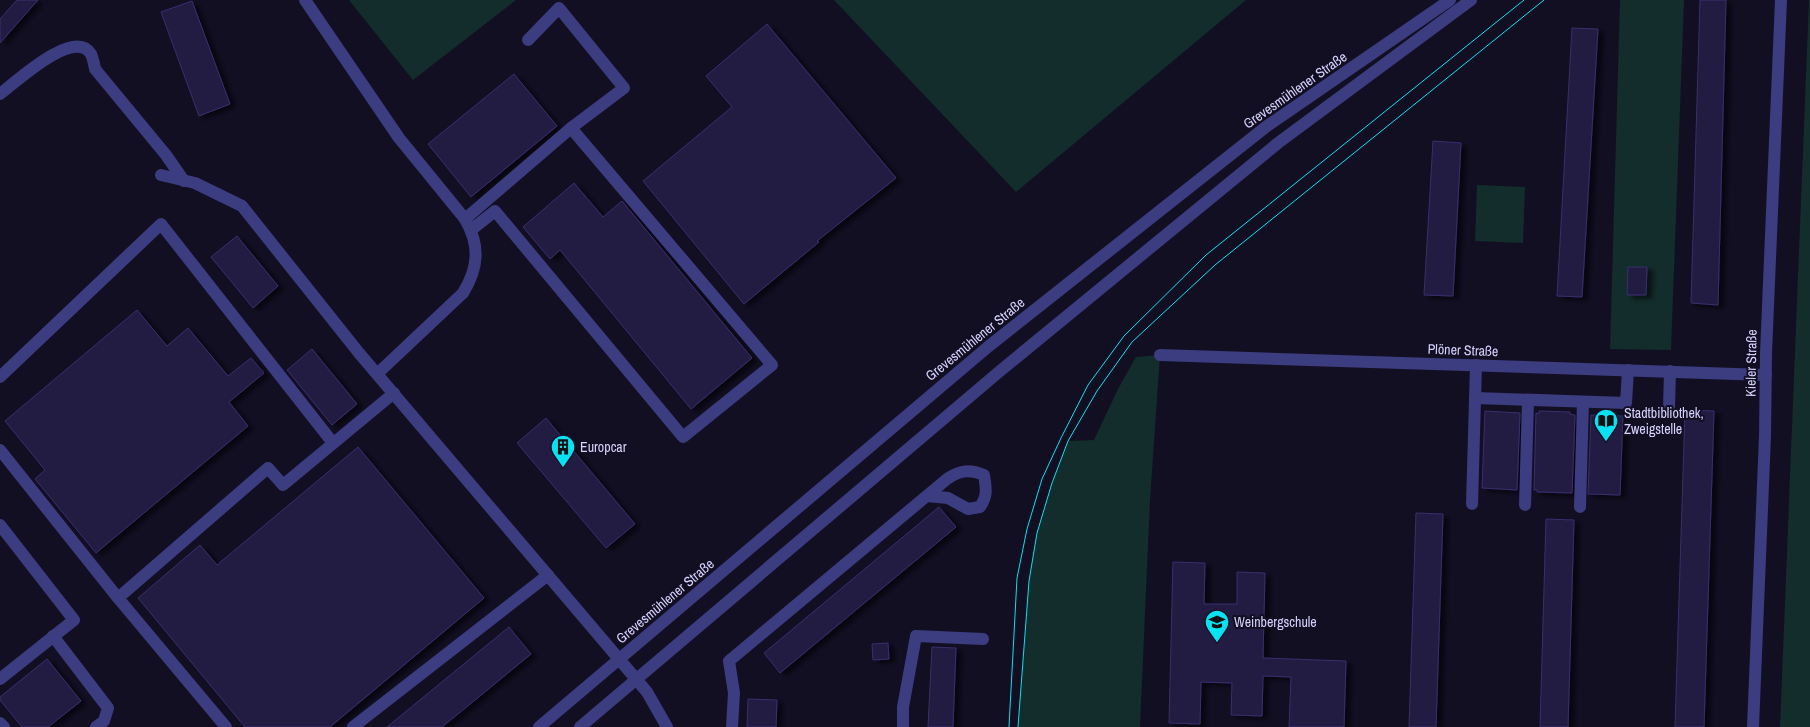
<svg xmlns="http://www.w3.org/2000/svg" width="1810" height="727" font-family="'Archivo Narrow',sans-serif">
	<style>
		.green { fill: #122d2b }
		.building { fill: #231c43; stroke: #392f6e; filter: url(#shadow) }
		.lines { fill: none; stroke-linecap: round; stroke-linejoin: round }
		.minor { stroke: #3c3c80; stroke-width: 12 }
		.tram { stroke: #09e2f2; stroke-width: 1 }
		.labels { text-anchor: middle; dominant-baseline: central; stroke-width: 4; stroke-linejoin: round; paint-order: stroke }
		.street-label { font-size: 14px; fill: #d6d2fd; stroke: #120f23 }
		.poi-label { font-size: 14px; fill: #d6d2fd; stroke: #120f23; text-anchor: start }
	</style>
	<defs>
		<filter id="shadow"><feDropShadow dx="5.5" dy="3" stdDeviation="2.5" flood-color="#0009"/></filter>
	</defs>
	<rect width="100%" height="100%" fill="#120f23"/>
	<g class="green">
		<path d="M 349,0 L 516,0 L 413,80 Z"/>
		<path d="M 834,0 L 1246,0 L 1016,192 Z"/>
		<path d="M 1620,0 L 1684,0 L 1671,350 L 1610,349 Z"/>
		<path d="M 1809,0 L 1810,0 L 1810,727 L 1780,727 Z"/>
		<path d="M 1477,185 L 1525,187 L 1523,243 L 1475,241 Z"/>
		<path d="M 1160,355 L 1150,500 L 1140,727 L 1018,727 L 1029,581 L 1037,533 L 1052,483 L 1068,441 L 1094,440 L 1118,389 L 1136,357 Z"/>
	</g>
	<g class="building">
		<path d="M 17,0 L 38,0 L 0,43 L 0,19 Z"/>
		<path d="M 1700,0 L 1726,0 L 1718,305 L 1691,303 Z"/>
		<path d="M 192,1 L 230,104 L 199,116 L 161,12 Z"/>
		<path d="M 767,24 L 896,178 L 817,241 L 819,242 L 744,304 L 643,181 L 732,107 L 706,76 Z"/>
		<path d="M 1572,28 L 1598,29 L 1582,297 L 1557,296 Z"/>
		<path d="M 514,74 L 557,126 L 471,197 L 428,144 Z"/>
		<path d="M 1433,141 L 1461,143 L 1453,296 L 1424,295 Z"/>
		<path d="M 574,183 L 603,217 L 622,201 L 752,358 L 691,409 L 560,250 L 550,259 L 523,227 Z"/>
		<path d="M 237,236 L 278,286 L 253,308 L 211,257 Z"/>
		<path d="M 1628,267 L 1647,267 L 1646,295 L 1627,295 Z"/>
		<path d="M 137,310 L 167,346 L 188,328 L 228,376 L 251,358 L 264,373 L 229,402 L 248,426 L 96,553 L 35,479 L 45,470 L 5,421 Z"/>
		<path d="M 312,349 L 357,404 L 332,425 L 287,370 Z"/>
		<path d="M 1685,410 L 1714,411 L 1704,727 L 1675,727 Z"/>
		<path d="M 1485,411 L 1520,413 L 1517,490 L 1482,488 Z"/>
		<path d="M 1539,411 L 1570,412 L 1570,414 L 1575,415 L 1572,493 L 1537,492 L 1537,490 L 1534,490 L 1536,413 L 1539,414 Z"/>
		<path d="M 1591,415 L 1623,416 L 1620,495 L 1588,494 Z"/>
		<path d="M 546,418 L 635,524 L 606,548 L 517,443 Z"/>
		<path d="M 358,447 L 484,598 L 330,727 L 245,727 L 138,598 L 200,545 L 217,565 Z"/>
		<path d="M 939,507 L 956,527 L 780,673 L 764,653 Z"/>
		<path d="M 1416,513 L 1443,514 L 1436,727 L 1409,727 Z"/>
		<path d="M 1546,519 L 1574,520 L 1568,727 L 1540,727 Z"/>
		<path d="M 1173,562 L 1205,563 L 1204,604 L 1237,604 L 1237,572 L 1265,573 L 1263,658 L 1346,661 L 1344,727 L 1289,727 L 1291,677 L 1263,676 L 1262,716 L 1231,715 L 1232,683 L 1201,682 L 1200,724 L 1169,723 Z"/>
		<path d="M 509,627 L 531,654 L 469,705 L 442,727 L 387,727 Z"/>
		<path d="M 888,643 L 889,659 L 873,660 L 872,644 Z"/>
		<path d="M 932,647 L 956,648 L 953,727 L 928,727 Z"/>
		<path d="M 47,659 L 81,701 L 48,727 L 22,727 L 0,700 L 0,697 Z"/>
		<path d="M 748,699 L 777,700 L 776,727 L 747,727 Z"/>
	</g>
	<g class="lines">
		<g class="minor">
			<path d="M 305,0 L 399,138 L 465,219 C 480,245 479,267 463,293 L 377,374"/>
			<path d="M 0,94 C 15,83 74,27 91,54 C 93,58 94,64 95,69 L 166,155 L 184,181"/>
			<path d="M 161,175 L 195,183 L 242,206 L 359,353 L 647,692 L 667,727"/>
			<path d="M 465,219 L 571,128 L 624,88 L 559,8 L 528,40"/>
			<path d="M 471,230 L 495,211 L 683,437 L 772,365 L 571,128"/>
			<path d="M 1160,355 L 1766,375"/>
			<path d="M 0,377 L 161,224 L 333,443"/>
			<path d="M 1475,398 L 1626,403 L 1628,370"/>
			<path d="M 1669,408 L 1670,371"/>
			<path d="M 0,450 L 118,598 L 226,727"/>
			<path d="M 1472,504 L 1476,365"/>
			<path d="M 1525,505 L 1528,400"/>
			<path d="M 1580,507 L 1583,402"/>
			<path d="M 0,525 L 74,620 L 0,679"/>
			<path d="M 118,598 L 268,468 L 283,485 L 394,393"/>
			<path d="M 53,636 L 108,708 L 104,721 L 96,727"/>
			<path d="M 0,723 L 4,727"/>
			<path d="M 353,727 L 548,575"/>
			<path d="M 539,727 L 989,346 L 1267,126 L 1450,0"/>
			<path d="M 580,727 L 1000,371 L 1278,143 L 1471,0"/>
			<path d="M 732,727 L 734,693 L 729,661 L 947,479 C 960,470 970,469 984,475 C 986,489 988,495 980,507 L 968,509 L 948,498 L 927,496"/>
			<path d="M 903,727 L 903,707 L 916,636 L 983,639"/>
			<path d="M 1753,727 L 1765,436 L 1766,353 L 1781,0"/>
		</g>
		<g class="tram">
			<path d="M 1009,727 L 1017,578 L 1027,529 L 1042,479 L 1061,438 L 1088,385 L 1124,336 L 1206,255 L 1524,0"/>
			<path d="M 1018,727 L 1029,581 L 1037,533 L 1052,483 L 1068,441 L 1097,391 L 1132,342 L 1215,265 L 1544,0"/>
		</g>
	</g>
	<defs>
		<symbol id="library-pin" viewBox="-11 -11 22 30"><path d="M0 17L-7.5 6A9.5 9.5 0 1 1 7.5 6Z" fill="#09e2f2" stroke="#120f23"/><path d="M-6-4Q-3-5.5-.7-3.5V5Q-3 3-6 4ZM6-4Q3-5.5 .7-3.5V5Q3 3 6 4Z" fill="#111"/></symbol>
		<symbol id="building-pin" viewBox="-11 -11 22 30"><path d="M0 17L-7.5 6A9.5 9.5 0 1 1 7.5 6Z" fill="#09e2f2" stroke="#120f23"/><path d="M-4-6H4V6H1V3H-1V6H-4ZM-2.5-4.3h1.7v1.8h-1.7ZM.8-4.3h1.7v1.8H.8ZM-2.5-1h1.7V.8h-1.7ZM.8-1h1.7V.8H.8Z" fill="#111"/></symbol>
		<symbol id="school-pin" viewBox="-11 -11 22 30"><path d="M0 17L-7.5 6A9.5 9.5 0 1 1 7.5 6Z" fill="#09e2f2" stroke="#120f23"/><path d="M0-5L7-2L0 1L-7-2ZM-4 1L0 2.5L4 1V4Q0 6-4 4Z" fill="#111"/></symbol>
	</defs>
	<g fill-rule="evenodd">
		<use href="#library-pin" x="1592" y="407" width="28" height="38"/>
		<use href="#building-pin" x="549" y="433" width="28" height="38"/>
		<use href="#school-pin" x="1203" y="608" width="28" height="38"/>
	</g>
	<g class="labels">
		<g class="street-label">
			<text transform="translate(1295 90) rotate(-35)">Grevesmühlener Straße</text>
			<text transform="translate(975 339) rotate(-39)">Grevesmühlener Straße</text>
			<text transform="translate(1463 350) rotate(2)">Plöner Straße</text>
			<text transform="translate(1751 363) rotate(-89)">Kieler Straße</text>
			<text transform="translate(665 601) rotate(-40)">Grevesmühlener Straße</text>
		</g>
		<g class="poi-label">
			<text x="1624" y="413">Stadtbibliothek,<tspan x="1624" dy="16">Zweigstelle</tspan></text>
			<text x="580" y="447">Europcar</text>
			<text x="1234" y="622">Weinbergschule</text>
		</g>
	</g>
</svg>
